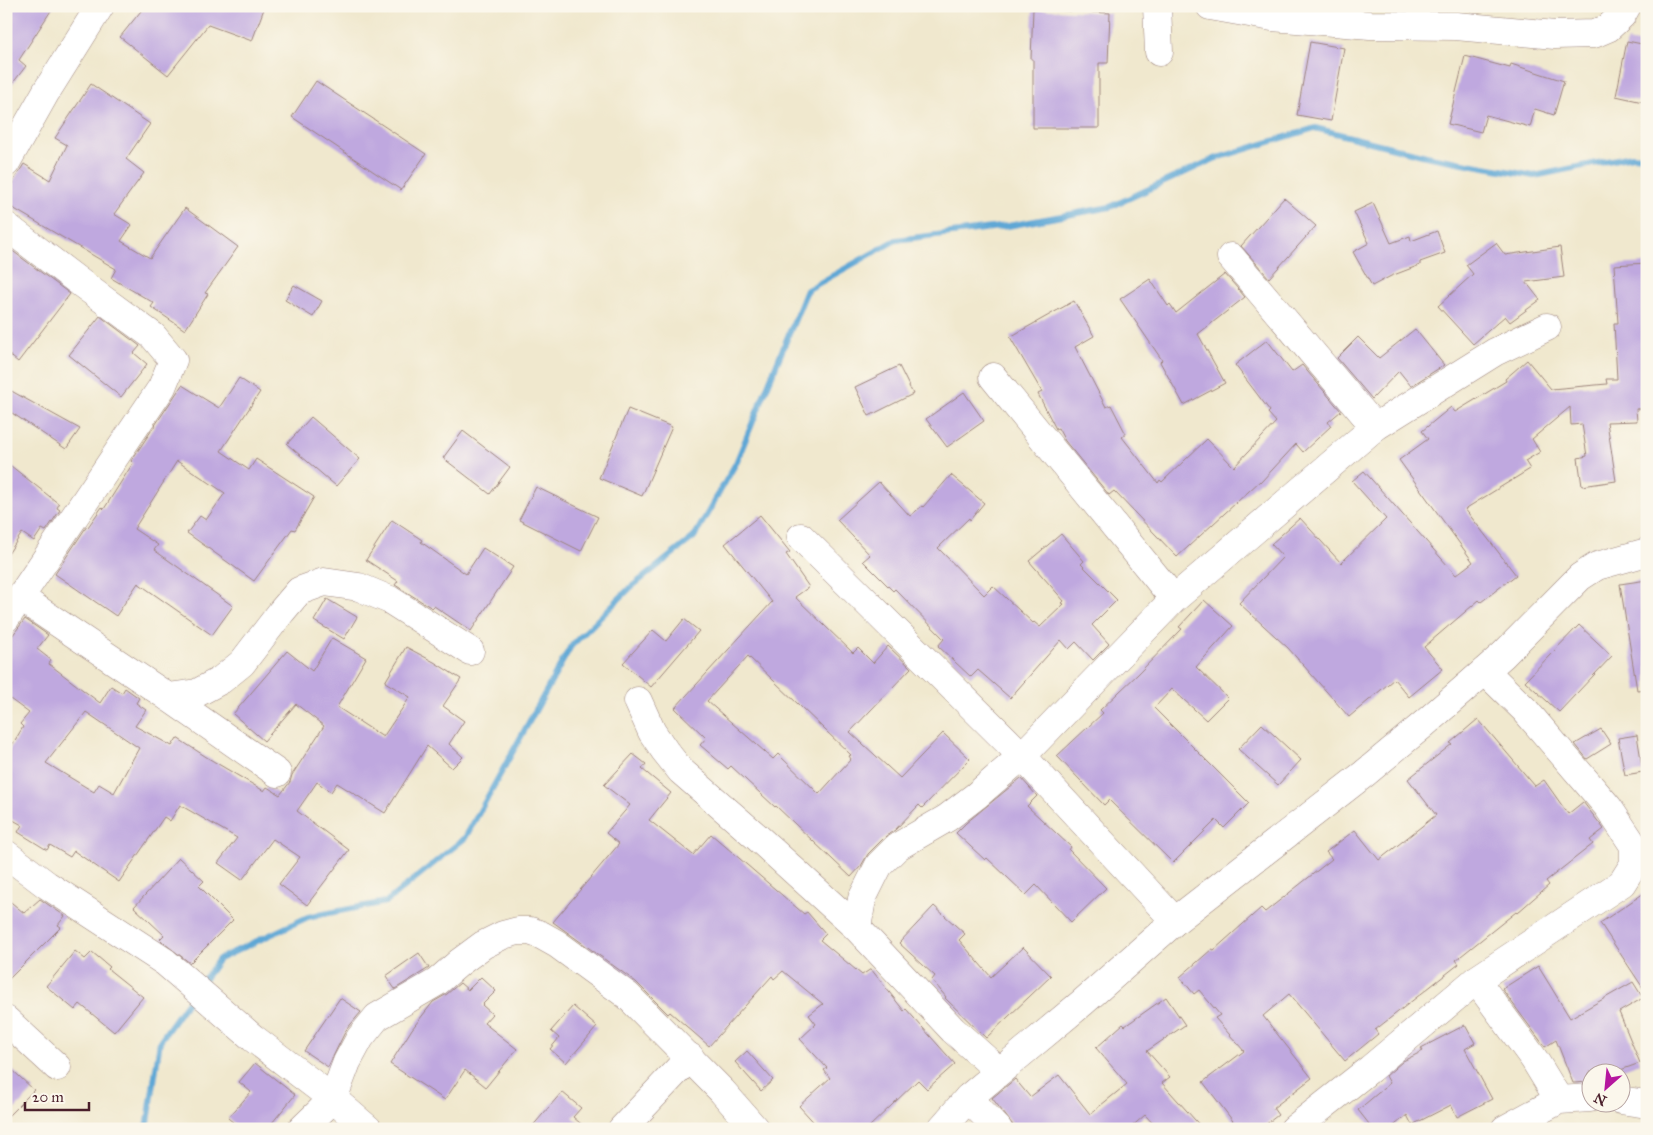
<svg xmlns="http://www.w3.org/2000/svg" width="1653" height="1135" font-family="'IM FELL Great Primer',serif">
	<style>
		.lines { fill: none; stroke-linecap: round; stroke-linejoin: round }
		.stream { stroke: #5ea7d5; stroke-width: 6 }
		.building { fill: #bfa8df; fill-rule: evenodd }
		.minor-casing { stroke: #9d847c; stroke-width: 29 }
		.minor { stroke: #fff; stroke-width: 28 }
	</style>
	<rect width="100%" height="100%" fill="#fbf7ec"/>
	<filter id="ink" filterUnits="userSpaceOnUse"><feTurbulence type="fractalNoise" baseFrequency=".02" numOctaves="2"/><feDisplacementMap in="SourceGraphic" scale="10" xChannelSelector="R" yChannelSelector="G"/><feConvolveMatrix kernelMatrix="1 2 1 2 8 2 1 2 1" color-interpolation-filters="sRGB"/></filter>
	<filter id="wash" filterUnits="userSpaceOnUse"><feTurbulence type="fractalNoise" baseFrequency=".0096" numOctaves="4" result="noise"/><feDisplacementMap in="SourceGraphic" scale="20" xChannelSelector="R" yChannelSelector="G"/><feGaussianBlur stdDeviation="1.12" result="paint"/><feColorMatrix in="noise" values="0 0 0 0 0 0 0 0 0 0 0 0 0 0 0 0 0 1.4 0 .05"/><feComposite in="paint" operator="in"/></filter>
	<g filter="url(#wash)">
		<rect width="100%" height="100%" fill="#f0e8ce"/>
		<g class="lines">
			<g class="stream">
				<path d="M 201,984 L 219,959 L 308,917 L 386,902 L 465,838 L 571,646 L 630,588 L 694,537 L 736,463 L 807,290 L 896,240 L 1008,226 L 1110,207 L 1214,159 L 1315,128 L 1430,157 L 1534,176 L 1632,156 L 1647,157"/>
				<path d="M 147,1129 L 160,1041 L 193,994"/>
			</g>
		</g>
		<g id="blocks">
			<g class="building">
				<path d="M 6,6 L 54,6 L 19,60 L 26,66 L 6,92 Z"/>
				<path d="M 145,6 L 265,6 L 252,41 L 208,25 L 168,75 L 120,37 Z"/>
				<path d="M 1033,9 L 1110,13 L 1108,63 L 1099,63 L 1099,128 L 1033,128 L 1033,59 L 1031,59 Z"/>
				<path d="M 1627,41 L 1647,45 L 1647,103 L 1616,96 Z"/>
				<path d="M 1310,42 L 1344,48 L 1331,121 L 1297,115 Z"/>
				<path d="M 1465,56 L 1510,68 L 1511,64 L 1564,81 L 1554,115 L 1535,109 L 1530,127 L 1486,115 L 1481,132 L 1448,124 Z"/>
				<path d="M 316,81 L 426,154 L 401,190 L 292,117 Z"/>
				<path d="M 91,84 L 150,124 L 126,159 L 144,173 L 114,214 L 132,225 L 121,241 L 150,258 L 185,208 L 238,247 L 205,293 L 208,294 L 185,330 L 151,307 L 154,303 L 111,278 L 116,269 L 6,204 L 6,193 L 24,164 L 50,180 L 67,145 L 55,138 Z"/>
				<path d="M 1284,198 L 1316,226 L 1269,278 L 1241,246 Z"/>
				<path d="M 1373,203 L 1391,243 L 1410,236 L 1411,241 L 1437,231 L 1445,253 L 1420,262 L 1420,265 L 1391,276 L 1372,286 L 1353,252 L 1369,243 L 1354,212 Z"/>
				<path d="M 1496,243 L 1505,255 L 1560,247 L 1564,277 L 1526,282 L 1540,300 L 1510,322 L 1505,316 L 1473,344 L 1438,306 L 1473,274 L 1466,265 Z"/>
				<path d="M 6,246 L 70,294 L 18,362 L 6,352 Z"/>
				<path d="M 1647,263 L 1647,408 L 1636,409 L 1637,421 L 1607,422 L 1616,481 L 1582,486 L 1578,458 L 1587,456 L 1582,424 L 1571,425 L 1570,407 L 1532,439 L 1540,452 L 1525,461 L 1530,469 L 1465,509 L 1516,575 L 1481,602 L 1479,600 L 1424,647 L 1443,669 L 1409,697 L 1394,679 L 1349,717 L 1288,648 L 1239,603 L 1283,557 L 1271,544 L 1300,518 L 1341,563 L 1386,519 L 1352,481 L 1364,471 L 1456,575 L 1473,562 L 1399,460 L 1428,439 L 1422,431 L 1451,407 L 1455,412 L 1506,381 L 1505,379 L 1527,360 L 1551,389 L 1607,384 L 1606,379 L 1617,379 L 1614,323 L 1618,323 L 1614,265 Z"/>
				<path d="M 1225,274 L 1245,297 L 1198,334 L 1225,383 L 1184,405 L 1160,362 L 1162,360 L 1120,299 L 1150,279 L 1168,306 L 1170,304 L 1176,313 Z"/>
				<path d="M 294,285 L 322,301 L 313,317 L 285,300 Z"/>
				<path d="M 1074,301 L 1094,336 L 1075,347 L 1106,407 L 1111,405 L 1126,434 L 1122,437 L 1158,483 L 1160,480 L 1162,482 L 1207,439 L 1234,467 L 1276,422 L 1268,413 L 1270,411 L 1235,365 L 1267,340 L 1292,372 L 1302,365 L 1341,411 L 1328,422 L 1331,426 L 1303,452 L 1296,444 L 1261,482 L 1260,481 L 1177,557 L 1114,491 L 1109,495 L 1065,441 L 1058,428 L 1056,429 L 1038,394 L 1042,392 L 1010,337 Z"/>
				<path d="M 100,316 L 140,346 L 134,353 L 147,364 L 121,397 L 69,355 Z"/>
				<path d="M 1415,329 L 1444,365 L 1411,386 L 1399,371 L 1372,399 L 1337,358 L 1358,337 L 1379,358 Z"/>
				<path d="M 899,366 L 913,394 L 869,416 L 855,387 Z"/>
				<path d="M 239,378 L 260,392 L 221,451 L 249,470 L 256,459 L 314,497 L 295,530 L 292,529 L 254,581 L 187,533 L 200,516 L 206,520 L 225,493 L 177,461 L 134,529 L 158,545 L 154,550 L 233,606 L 212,635 L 138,583 L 116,616 L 55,574 L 87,526 L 88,527 L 102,507 L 104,509 L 133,463 L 131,461 L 182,385 L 219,408 Z"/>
				<path d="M 6,388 L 80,429 L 66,449 L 6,409 Z"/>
				<path d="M 964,392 L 984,421 L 947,447 L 926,419 Z"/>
				<path d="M 628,409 L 672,427 L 642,496 L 599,478 Z"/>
				<path d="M 311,417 L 360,459 L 336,486 L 287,444 Z"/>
				<path d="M 463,431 L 510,467 L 490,494 L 443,458 Z"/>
				<path d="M 6,462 L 59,504 L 57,508 L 60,510 L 46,531 L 42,529 L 34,541 L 22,533 L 6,557 Z"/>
				<path d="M 951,475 L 984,503 L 970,520 L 969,518 L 938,548 L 984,595 L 993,586 L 1033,623 L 1034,622 L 1040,627 L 1064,604 L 1062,603 L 1064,601 L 1029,561 L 1061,534 L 1084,561 L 1081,564 L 1117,600 L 1092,625 L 1109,644 L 1093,660 L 1076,642 L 1069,649 L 1061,640 L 1010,698 L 978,670 L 971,677 L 938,646 L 944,639 L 895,589 L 893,591 L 863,561 L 870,555 L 837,520 L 879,482 L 910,516 L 922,506 L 923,507 Z"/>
				<path d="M 536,487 L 598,517 L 581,551 L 519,520 Z"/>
				<path d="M 760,515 L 790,552 L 786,554 L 809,587 L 795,597 L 853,653 L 858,648 L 873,663 L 888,646 L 911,668 L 850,732 L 900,778 L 943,733 L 970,759 L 922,808 L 919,805 L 895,830 L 886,836 L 868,854 L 861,866 L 851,877 L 776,806 L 775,807 L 731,766 L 728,769 L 700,745 L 706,738 L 675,708 L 772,602 L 725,544 ZM 748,656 L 851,755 L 849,756 L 851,759 L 819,794 L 778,754 L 773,759 L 707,701 Z"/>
				<path d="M 392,520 L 422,540 L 421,542 L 466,574 L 483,548 L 513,567 L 471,631 L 434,606 L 432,608 L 395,585 L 398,581 L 366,560 Z"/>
				<path d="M 1647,580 L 1647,689 L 1637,690 L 1620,584 Z"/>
				<path d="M 327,599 L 357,617 L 344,639 L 314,621 Z"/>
				<path d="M 1204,600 L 1233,626 L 1196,667 L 1228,698 L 1206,720 L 1172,689 L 1154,708 L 1249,803 L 1224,828 L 1216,820 L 1173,863 L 1109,800 L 1104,805 L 1057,756 L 1103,713 L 1100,710 L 1138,674 L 1182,629 L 1179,627 Z"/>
				<path d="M 25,619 L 48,635 L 37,649 L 51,660 L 49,664 L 100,703 L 111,686 L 122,693 L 125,688 L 139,698 L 136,703 L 146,710 L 135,726 L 172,746 L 177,738 L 208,758 L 264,791 L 267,787 L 280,795 L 290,782 L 292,775 L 324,726 L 296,704 L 264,741 L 233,714 L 287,651 L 312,671 L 332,638 L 366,658 L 337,707 L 383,737 L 410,697 L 385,682 L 406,647 L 434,662 L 461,679 L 443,706 L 464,721 L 449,744 L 463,757 L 452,768 L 427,746 L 385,813 L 337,783 L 331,792 L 317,782 L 297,811 L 349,850 L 307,905 L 279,884 L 300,857 L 273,839 L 242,880 L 218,863 L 237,838 L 180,805 L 170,821 L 164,817 L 119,882 L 74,851 L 70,857 L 50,845 L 47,850 L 18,832 L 22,825 L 6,816 L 6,755 L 23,727 L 20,724 L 29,713 L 6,696 L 6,644 ZM 86,712 L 139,748 L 114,793 L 99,784 L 94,792 L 46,763 Z"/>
				<path d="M 684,619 L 699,631 L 651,687 L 623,663 L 653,630 L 666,641 Z"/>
				<path d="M 1579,625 L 1612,656 L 1559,712 L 1525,681 Z"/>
				<path d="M 1478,719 L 1535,786 L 1544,780 L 1568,814 L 1583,802 L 1604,829 L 1590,840 L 1593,844 L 1546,881 L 1549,885 L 1517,913 L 1516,912 L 1456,960 L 1459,964 L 1375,1030 L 1378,1034 L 1345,1061 L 1289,994 L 1263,1016 L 1312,1078 L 1273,1108 L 1278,1115 L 1260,1129 L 1239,1129 L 1203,1082 L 1244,1051 L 1215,1018 L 1220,1015 L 1199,990 L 1194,994 L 1180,977 L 1212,949 L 1214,950 L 1261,908 L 1265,912 L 1332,859 L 1326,852 L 1355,830 L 1379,860 L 1436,815 L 1408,779 L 1452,744 L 1450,743 Z"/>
				<path d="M 1262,724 L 1301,760 L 1278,785 L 1238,749 Z"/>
				<path d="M 1601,729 L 1611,744 L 1587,759 L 1575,744 Z"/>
				<path d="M 1637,735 L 1643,772 L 1625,775 L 1618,738 Z"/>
				<path d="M 633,754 L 646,764 L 642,769 L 671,793 L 649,820 L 693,855 L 711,834 L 804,914 L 807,912 L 826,934 L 820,940 L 862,975 L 871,969 L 904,1011 L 906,1009 L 955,1064 L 927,1089 L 918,1080 L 867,1129 L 820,1129 L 799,1106 L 830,1078 L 824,1070 L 827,1068 L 800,1039 L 816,1024 L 809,1015 L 823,1004 L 783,971 L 774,979 L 772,976 L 709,1046 L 670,1012 L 668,1014 L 636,982 L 553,922 L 619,844 L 606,833 L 630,805 L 604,785 Z"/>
				<path d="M 1021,778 L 1037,796 L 1027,806 L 1071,847 L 1069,850 L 1106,888 L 1071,922 L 1036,885 L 1026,895 L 987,858 L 985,860 L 956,833 L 966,823 Z"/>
				<path d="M 179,858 L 204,881 L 199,886 L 233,920 L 190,963 L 165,944 L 160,939 L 164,935 L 134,907 Z"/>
				<path d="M 1647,891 L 1647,994 L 1600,923 Z"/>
				<path d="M 6,898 L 24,913 L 40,899 L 65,916 L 58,925 L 61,927 L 6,982 Z"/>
				<path d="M 934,906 L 965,934 L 959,940 L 991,977 L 1023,947 L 1051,976 L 986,1038 L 945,998 L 946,997 L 932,980 L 935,976 L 899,943 Z"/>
				<path d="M 75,951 L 85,959 L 92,952 L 110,967 L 108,969 L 143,997 L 114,1032 L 80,1004 L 75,1010 L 46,986 Z"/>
				<path d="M 419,953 L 429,968 L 395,989 L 386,976 Z"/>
				<path d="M 1538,966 L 1570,1018 L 1633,982 L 1643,998 L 1619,1012 L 1640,1063 L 1615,1072 L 1590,1072 L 1590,1082 L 1573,1083 L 1556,1040 L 1545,1047 L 1502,989 Z"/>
				<path d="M 481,977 L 496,991 L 482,1005 L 492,1014 L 484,1023 L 517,1049 L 486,1087 L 465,1070 L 445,1100 L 390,1064 L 412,1029 L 433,1002 L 447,994 L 460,983 L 468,990 Z"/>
				<path d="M 1166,997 L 1185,1025 L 1147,1051 L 1170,1077 L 1162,1083 L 1203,1129 L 1158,1129 L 1145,1115 L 1129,1129 L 1016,1129 L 992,1098 L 1015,1079 L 1030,1097 L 1059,1075 L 1090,1114 L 1127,1084 L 1096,1048 L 1123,1024 L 1125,1026 Z"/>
				<path d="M 340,998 L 361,1012 L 346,1030 L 328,1067 L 304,1051 Z"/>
				<path d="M 573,1006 L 597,1027 L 566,1063 L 550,1049 L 559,1038 L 551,1031 Z"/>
				<path d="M 1465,1025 L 1475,1043 L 1465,1049 L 1492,1099 L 1457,1117 L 1451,1105 L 1412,1125 L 1407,1115 L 1390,1129 L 1373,1129 L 1358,1110 L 1390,1083 L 1386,1076 L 1403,1061 L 1423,1051 L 1421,1048 Z"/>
				<path d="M 747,1051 L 773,1080 L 761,1091 L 735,1062 Z"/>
				<path d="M 255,1063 L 295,1095 L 267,1129 L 241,1129 L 228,1118 L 251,1092 L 239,1082 Z"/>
				<path d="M 6,1064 L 34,1090 L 6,1118 Z"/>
				<path d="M 562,1092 L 581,1108 L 573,1117 L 587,1129 L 530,1129 Z"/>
			</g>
		</g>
	</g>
	<g filter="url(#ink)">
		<use href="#blocks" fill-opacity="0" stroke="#9d847c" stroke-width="1"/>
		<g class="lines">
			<defs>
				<g id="minor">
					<path d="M 1157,6 L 1159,52"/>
					<path d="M 1210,6 L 1272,17 L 1370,25 L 1456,26 L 1555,35 L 1594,34 L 1608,28 L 1622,15 L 1627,6"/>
					<path d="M 6,163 L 46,92 L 100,6"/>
					<path d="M 6,226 L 82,284 L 153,336 L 173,360 L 162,387 L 6,618"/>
					<path d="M 1231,257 L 1375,427"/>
					<path d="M 993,377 L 1174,599"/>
					<path d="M 801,537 L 1022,756 L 1175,921"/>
					<path d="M 21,598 L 168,697 L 277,773"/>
					<path d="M 168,697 L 197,693 L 221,680 L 242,663 L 282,611 L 299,591 L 324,582 L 359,587 L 390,600 L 470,651"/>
					<path d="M 638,701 L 652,732 L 665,751 L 681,771 L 757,837 L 857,928 L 953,1030 L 999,1071"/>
					<path d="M 6,854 L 47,885 L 165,962 L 253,1038 L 333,1099 L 368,1129"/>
					<path d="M 857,928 L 862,899 L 879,865 L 897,847 L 947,818 L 977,795 L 1022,756 L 1174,599 L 1375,427 L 1495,352 L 1547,327"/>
					<path d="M 1476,980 L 1534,1059 L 1559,1100"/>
					<path d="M 6,1020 L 57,1067"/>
					<path d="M 968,1098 L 1082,1003 L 1175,921 L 1364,774 L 1424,724 L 1503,655 L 1580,577 L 1597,566 L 1647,552"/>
					<path d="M 1620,1100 L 1647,1104"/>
					<path d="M 302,1129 L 333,1099 L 347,1062 L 360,1038 L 377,1017 L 437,982 L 460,962 L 483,945 L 503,935 L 518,931 L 530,931 L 541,935 L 557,944 L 628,996 L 722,1091 L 755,1129"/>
					<path d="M 622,1129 L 690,1057"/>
					<path d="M 941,1129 L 968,1098 L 998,1129"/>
					<path d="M 1294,1129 L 1370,1069 L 1476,980 L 1622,883 L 1634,864 L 1634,846 L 1608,807 L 1525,710 L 1485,671"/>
					<path d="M 1505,1129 L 1559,1100 L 1590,1098"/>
				</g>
			</defs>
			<use href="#minor" class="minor-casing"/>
			<use href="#minor" class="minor"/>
		</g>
	</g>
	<rect width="1653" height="1135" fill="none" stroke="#fbf7ec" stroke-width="25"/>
	<g transform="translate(1606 1088) rotate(207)"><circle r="24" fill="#fbf7ec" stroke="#b4a19f"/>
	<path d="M0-4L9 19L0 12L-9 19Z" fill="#b5179e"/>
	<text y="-8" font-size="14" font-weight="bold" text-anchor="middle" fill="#4a1f2b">N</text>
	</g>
	<path d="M25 1102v8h64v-8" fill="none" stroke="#4a1f2b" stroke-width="2.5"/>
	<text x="32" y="1102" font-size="15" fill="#4a1f2b" stroke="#fbf7ec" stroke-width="4" paint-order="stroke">20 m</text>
</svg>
